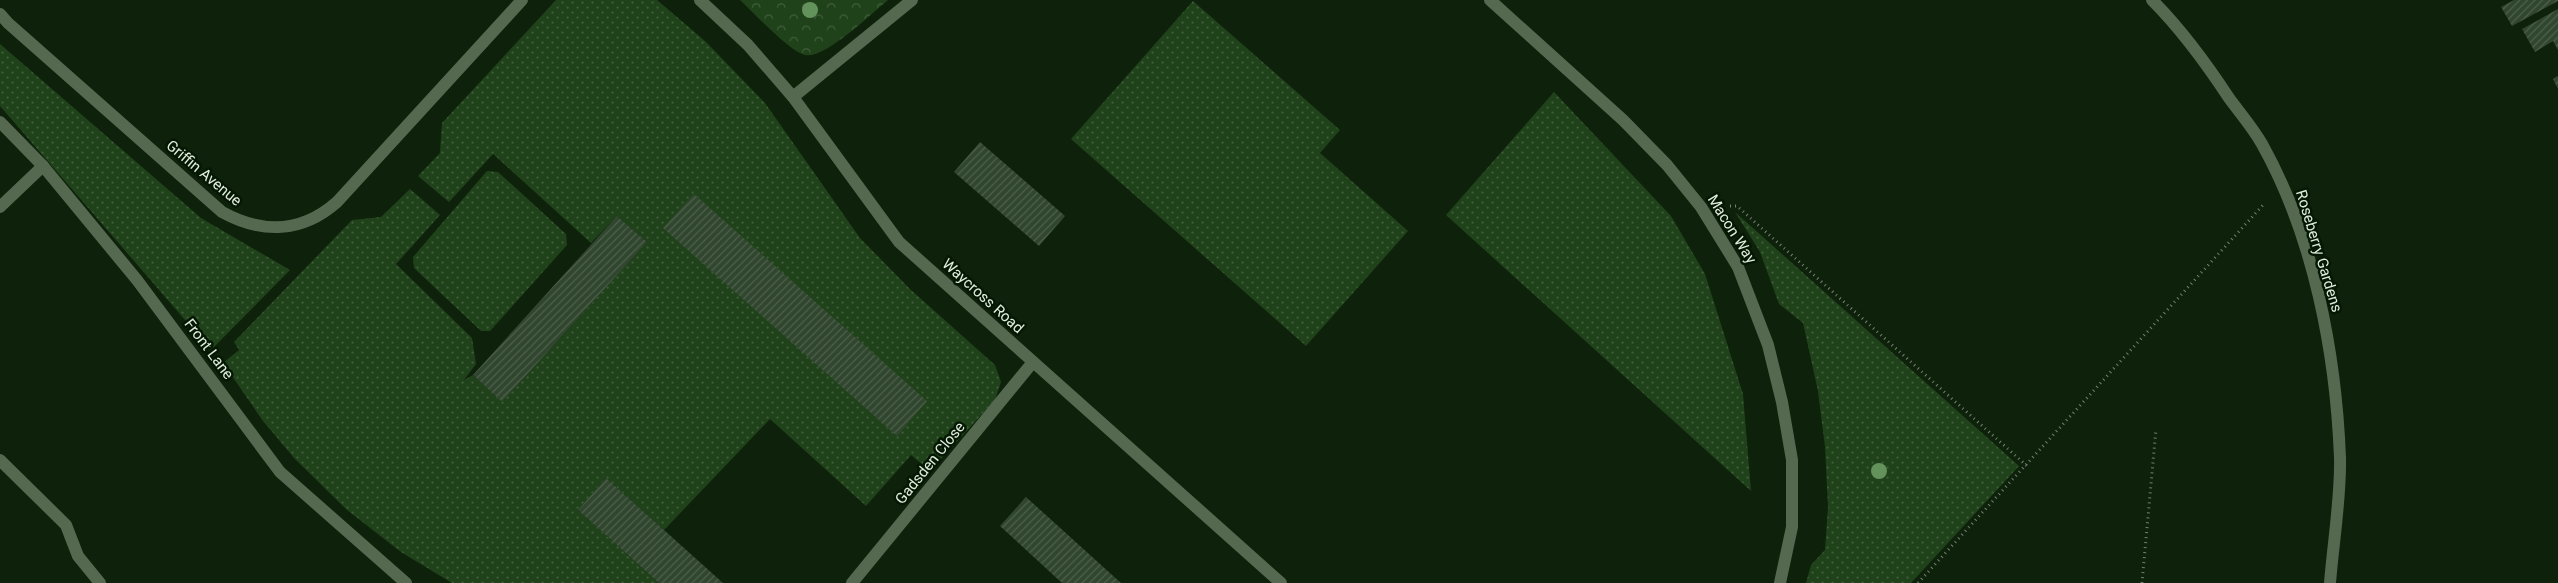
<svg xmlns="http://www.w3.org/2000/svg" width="2558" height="583" font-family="Roboto,sans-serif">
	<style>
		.grass { fill: url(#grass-dots) }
		.park { fill: url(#park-crowns) }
		.building { fill: url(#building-hatch) }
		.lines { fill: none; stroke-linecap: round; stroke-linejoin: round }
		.path { stroke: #738370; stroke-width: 3; stroke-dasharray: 1 4; stroke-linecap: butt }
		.service { stroke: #556951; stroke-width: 12 }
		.minor { stroke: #556951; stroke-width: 12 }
		.tree { fill: #63925b }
		.labels { text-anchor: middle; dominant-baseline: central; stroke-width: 5; stroke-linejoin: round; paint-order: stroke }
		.street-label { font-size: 15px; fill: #e1eede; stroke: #051803 }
	</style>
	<defs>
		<pattern id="grass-dots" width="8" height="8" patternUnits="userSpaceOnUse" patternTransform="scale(1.25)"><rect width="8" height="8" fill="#20421a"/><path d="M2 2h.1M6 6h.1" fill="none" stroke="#405e3b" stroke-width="1.8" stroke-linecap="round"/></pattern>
		<pattern id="park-crowns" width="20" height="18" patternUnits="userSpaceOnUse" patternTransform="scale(1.25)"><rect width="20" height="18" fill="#20421a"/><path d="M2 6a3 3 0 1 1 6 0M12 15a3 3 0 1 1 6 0" fill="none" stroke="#405e3b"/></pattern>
		<pattern id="building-hatch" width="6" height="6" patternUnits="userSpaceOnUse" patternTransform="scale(1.25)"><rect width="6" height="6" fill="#31462e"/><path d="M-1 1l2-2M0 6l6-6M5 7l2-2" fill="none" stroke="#4f614c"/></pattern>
	</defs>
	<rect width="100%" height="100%" fill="#0e210a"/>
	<g class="grass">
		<path d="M 556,0 L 657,0 L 705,41 L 765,103 L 860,238 L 911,290 L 995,365 L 1001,382 L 995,400 L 930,471 L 911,455 L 866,506 L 770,419 L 664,530 L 606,478 L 578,510 L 659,583 L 452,583 L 401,552 L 347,510 L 295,459 L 263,421 L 223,363 L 239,350 L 234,342 L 352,220 L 381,217 L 410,189 L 440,215 L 396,264 L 472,338 L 476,364 L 464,380 L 473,375 L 502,402 L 647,242 L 617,216 L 591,243 L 493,154 L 449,202 L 418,176 L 440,153 L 442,123 Z"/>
		<path d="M 1193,1 L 1340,130 L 1320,153 L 1408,231 L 1306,346 L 1071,139 Z"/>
		<path d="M 0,44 L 201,218 L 290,270 L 211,350 L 0,106 Z"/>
		<path d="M 1554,92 L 1671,216 L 1705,274 L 1743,394 L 1751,491 L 1446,215 Z"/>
		<path d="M 487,171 L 498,172 L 566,234 L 567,245 L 490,331 L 481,331 L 414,268 L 413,257 Z"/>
		<path d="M 1735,212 L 2019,466 L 1911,583 L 1806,583 L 1811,565 L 1825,550 L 1828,507 L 1825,447 L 1818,391 L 1803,323 L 1779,304 L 1760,252 Z"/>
	</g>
	<path class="park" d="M 740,0 L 888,0 C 872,13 824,60 805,55 C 789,51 754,13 740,0 Z"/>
	<g class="building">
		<path d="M 2514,0 L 2558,0 L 2558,1 L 2512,26 L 2501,7 Z"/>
		<path d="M 2558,9 L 2558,50 L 2553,41 L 2535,52 L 2522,29 Z"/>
		<path d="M 2558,76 L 2558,89 L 2553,79 Z"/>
		<path d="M 980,142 L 1065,216 L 1039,246 L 954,172 Z"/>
		<path d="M 694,194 L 927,401 L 897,436 L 663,228 Z"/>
		<path d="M 617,216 L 647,242 L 502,402 L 473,375 Z"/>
		<path d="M 606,478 L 664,530 L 723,583 L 659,583 L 578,510 Z"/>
		<path d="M 1026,497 L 1121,583 L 1062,583 L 1000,526 Z"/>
	</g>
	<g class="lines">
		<g class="path">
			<path d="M 1730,206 L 1737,206 L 2027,466"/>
			<path d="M 1918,583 L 2264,204"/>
			<path d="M 2142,583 L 2156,429"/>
		</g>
		<path class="service" d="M 0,460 L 66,525 L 78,556 L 100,583"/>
		<g class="minor">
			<path d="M 700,0 L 748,45 L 793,97 L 899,242 L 1281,583"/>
			<path d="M 1490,0 L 1623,120 L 1667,165 L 1701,207 L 1738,267 L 1768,345 L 1782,402 L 1792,460 L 1792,527 L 1780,583"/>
			<path d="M 2152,0 C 2182,30 2206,63 2229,98 C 2240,113 2253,128 2262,144 C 2314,237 2336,354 2340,458 C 2341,497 2333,544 2330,583"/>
			<path d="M 0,14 L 8,23 L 222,212 C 262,234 302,233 337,202 L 522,0"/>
			<path d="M 793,97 L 912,0"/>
			<path d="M 0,122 L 43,166 L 137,280 L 280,472 L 406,583"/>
			<path d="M 0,207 L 43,166"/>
			<path d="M 852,583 L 1033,362"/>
		</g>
	</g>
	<g class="tree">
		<circle cx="810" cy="10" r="8"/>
		<circle cx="1879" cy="471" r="8"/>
	</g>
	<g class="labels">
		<g class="street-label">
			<text transform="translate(204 173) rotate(40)">Griffin Avenue</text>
			<text transform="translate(1732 229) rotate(58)">Macon Way</text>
			<text transform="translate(2319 251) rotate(73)">Roseberry Gardens</text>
			<text transform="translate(983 296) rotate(42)">Waycross Road</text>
			<text transform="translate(209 349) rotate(53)">Front Lane</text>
			<text transform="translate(930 463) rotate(-51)">Gadsden Close</text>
		</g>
	</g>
</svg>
